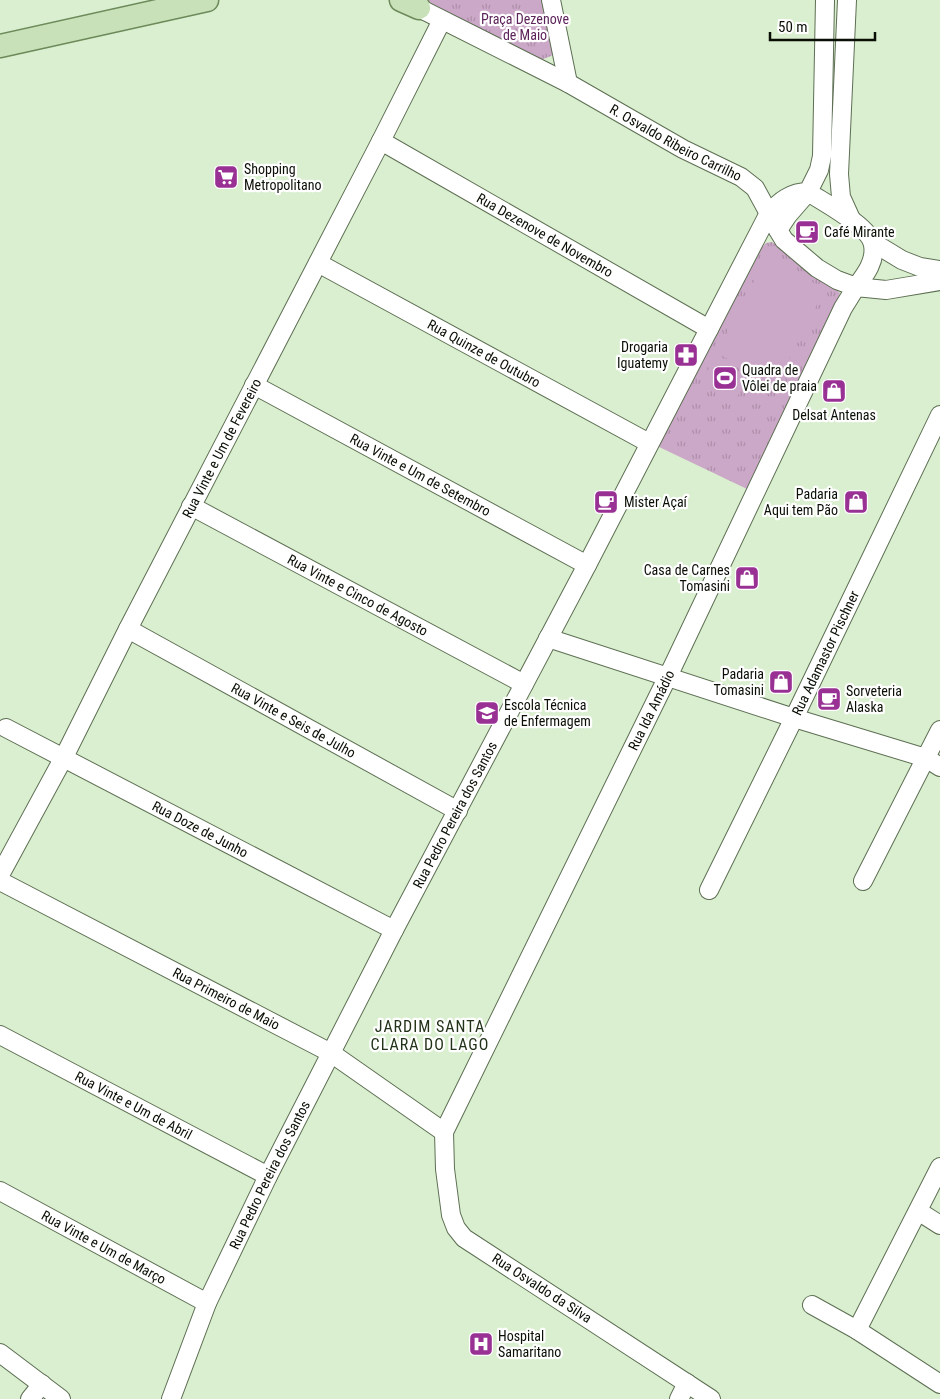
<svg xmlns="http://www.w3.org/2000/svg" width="940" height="1399" font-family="'Roboto Condensed',sans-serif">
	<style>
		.grass { fill: url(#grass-tufts) }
		.pitch { fill: #cca8c8 }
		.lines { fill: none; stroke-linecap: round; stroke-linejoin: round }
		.minor-casing { stroke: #5d6f53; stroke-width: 20 }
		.major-casing { stroke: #6d8a5b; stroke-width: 25 }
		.minor { stroke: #fff; stroke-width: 18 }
		.major { stroke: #c8e1b9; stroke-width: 22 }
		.labels { text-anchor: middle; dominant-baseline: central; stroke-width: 4.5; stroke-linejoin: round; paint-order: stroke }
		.park-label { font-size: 14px; fill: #5d245a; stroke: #fff }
		.street-label { font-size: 14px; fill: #090f05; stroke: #fff }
		.poi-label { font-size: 14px; fill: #090f05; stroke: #fff; text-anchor: start }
		.quarter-label { font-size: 16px; letter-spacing: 1px; fill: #223218; stroke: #fff }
	</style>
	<defs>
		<pattern id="grass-tufts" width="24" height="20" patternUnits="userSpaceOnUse" patternTransform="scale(1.25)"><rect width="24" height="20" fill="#cca8c8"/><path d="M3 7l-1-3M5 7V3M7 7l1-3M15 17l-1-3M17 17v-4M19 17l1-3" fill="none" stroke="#ae8faa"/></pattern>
	</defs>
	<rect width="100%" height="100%" fill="#daefcf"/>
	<g class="grass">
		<path d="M 426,0 L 548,0 L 555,53 L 551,56 L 538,61 L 429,6 Z"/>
		<path d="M 772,242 L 827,281 L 840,293 L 831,315 L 747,489 L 657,446 L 762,247 L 766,243 Z"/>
	</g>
	<g class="pitch">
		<path d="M 766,258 L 825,289 L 776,384 L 717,353 Z"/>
		<path d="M 714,359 L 748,377 L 737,397 L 703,379 Z"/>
	</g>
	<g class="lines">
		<defs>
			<g id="minor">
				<path id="s1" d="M 418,0 L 419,8 L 568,83 L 683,149 L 741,177 L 755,188 L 778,230"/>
				<path d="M 551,0 L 568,83"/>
				<path d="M 847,0 L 839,174 L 841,197 L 851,219"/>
				<path id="s2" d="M 381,141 L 709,329"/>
				<path d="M 808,192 C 823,202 871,227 873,245 C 876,261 865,275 856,287 L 837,280 L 817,268 L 784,240 L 778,230 L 788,215 Z"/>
				<path d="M 874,243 L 902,260 L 920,267 L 940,270"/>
				<path id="s3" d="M 318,263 L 649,443"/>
				<path id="s4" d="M 254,385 L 587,565"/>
				<path id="s5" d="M 191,506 L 524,684"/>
				<path id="s6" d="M 128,629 L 458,811"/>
				<path d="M 548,638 L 794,718 L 926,758 L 940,767"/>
				<path id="s7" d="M 6,728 L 394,930"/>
				<path id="s8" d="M 0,875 L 64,757 L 128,629 L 381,141 L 442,20"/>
				<path id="s9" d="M 0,881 L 331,1053 L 444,1132"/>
				<path d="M 863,881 L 940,730"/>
				<path id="s10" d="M 709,890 L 794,718 L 940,415"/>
				<path id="s11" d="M 0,1035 L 268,1176"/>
				<path id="s12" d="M 0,1191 L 207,1303"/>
				<path d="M 918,1211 L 940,1225"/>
				<path d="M 812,1305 L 857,1330 L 940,1384"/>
				<path d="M 857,1330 L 940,1167"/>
				<path d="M 0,1353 L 61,1399"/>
				<path d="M 30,1399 L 42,1384"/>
				<path id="s13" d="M 171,1399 L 207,1303 L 268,1176 L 394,930 L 587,565 L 769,213 C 780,201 791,192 808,192 L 819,170 L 822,156 L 825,0"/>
				<path d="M 679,1399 L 687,1383"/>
				<path id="s14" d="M 711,1399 L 464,1238 L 456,1228 L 451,1215 L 445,1169 L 444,1132 L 672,668 L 843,308 L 856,287 L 886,290 L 940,281"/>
			</g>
			<g id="major">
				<path d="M 401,0 L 419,8"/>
				<path d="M 0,46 L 207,0"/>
			</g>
		</defs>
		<use href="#minor" class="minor-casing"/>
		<use href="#major" class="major-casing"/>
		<use href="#minor" class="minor"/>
		<use href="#major" class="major"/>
	</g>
	<defs>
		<symbol id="supermarket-square" viewBox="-11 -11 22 22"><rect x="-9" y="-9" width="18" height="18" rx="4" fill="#993194" stroke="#fff"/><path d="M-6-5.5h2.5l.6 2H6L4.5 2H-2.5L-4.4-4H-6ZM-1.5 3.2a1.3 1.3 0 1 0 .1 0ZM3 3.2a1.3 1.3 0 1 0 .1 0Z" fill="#fff"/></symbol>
		<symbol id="cafe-square" viewBox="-11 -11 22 22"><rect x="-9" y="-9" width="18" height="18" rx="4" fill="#993194" stroke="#fff"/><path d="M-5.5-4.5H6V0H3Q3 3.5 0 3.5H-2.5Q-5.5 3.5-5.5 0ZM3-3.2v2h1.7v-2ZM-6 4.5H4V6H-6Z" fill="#fff"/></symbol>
		<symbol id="pharmacy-square" viewBox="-11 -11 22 22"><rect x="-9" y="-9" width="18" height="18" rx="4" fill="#993194" stroke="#fff"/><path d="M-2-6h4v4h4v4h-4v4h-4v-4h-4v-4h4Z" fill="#fff"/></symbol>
		<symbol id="stadium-square" viewBox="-11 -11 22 22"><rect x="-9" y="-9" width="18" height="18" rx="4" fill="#993194" stroke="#fff"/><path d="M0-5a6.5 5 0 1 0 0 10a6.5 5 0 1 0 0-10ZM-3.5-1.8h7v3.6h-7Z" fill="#fff"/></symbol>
		<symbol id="shop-square" viewBox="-11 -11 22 22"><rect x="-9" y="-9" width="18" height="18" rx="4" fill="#993194" stroke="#fff"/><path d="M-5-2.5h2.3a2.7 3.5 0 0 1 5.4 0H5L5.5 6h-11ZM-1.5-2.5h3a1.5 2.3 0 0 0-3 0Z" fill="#fff"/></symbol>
		<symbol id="university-square" viewBox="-11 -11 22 22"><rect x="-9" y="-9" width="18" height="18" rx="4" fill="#993194" stroke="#fff"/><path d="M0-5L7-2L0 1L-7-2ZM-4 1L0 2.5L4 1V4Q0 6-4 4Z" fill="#fff"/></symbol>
		<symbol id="hospital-square" viewBox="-11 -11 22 22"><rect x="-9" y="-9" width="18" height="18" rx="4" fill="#993194" stroke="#fff"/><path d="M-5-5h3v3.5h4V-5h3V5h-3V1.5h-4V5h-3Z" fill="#fff"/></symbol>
	</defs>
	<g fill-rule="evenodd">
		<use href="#supermarket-square" x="212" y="163" width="28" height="28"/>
		<use href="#cafe-square" x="793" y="218" width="28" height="28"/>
		<use href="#pharmacy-square" x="672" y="341" width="28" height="28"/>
		<use href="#stadium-square" x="711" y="364" width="28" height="28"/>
		<use href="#shop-square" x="820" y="377" width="28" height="28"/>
		<use href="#cafe-square" x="592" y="488" width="28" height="28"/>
		<use href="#shop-square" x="842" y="488" width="28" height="28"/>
		<use href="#shop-square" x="733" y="564" width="28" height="28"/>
		<use href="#shop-square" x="767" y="668" width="28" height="28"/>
		<use href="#cafe-square" x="815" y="685" width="28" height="28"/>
		<use href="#university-square" x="473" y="699" width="28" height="28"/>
		<use href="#hospital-square" x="467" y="1330" width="28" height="28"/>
	</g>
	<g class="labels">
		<g class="park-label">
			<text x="525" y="19">Praça Dezenove<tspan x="525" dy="16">de Maio</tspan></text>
		</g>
		<g class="street-label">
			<text stroke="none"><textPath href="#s1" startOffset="298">R. Osvaldo Ribeiro Carrilho</textPath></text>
			<text stroke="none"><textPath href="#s2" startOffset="189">Rua Dezenove de Novembro</textPath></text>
			<text stroke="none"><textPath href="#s3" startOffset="189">Rua Quinze de Outubro</textPath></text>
			<text stroke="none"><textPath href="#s8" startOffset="481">Rua Vinte e Um de Fevereiro</textPath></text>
			<text stroke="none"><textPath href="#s4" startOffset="189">Rua Vinte e Um de Setembro</textPath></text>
			<text stroke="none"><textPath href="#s5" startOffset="189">Rua Vinte e Cinco de Agosto</textPath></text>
			<text stroke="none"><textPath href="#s10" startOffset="264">Rua Adamastor Pischner</textPath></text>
			<text stroke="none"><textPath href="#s14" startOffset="875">Rua Ida Amádio</textPath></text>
			<text stroke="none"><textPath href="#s6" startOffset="189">Rua Vinte e Seis de Julho</textPath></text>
			<text stroke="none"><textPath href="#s13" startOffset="650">Rua Pedro Pereira dos Santos</textPath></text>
			<text stroke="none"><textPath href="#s7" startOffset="219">Rua Doze de Junho</textPath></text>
			<text stroke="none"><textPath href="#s9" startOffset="255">Rua Primeiro de Maio</textPath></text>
			<text stroke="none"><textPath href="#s11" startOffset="151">Rua Vinte e Um de Abril</textPath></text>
			<text stroke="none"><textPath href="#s13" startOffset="245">Rua Pedro Pereira dos Santos</textPath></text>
			<text stroke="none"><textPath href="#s12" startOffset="118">Rua Vinte e Um de Março</textPath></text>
			<text transform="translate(542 1288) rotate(33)">Rua Osvaldo da Silva</text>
		</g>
		<g class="poi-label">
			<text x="244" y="169">Shopping<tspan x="244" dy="16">Metropolitano</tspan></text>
			<text x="824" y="232">Café Mirante</text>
			<text x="668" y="347" text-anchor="end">Drogaria<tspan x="668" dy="16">Iguatemy</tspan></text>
			<text x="742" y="370">Quadra de<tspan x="742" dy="16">Vôlei de praia</tspan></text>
			<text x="834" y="415" text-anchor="middle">Delsat Antenas</text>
			<text x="838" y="494" text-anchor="end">Padaria<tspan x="838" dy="16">Aqui tem Pão</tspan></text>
			<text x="624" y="502">Mister Açaí</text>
			<text x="730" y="570" text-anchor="end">Casa de Carnes<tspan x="730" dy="16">Tomasini</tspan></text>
			<text x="764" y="674" text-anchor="end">Padaria<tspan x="764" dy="16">Tomasini</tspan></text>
			<text x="846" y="691">Sorveteria<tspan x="846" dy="16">Alaska</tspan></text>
			<text x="504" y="705">Escola Técnica<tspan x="504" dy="16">de Enfermagem</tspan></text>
			<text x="498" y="1336">Hospital<tspan x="498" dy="16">Samaritano</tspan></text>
		</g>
		<g class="quarter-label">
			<text x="430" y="1026">JARDIM SANTA<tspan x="430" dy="18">CLARA DO LAGO</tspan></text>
		</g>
	</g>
	<path d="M770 32v8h105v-8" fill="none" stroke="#090f05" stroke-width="2.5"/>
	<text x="778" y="32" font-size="15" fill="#090f05" stroke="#ffffff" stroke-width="4" paint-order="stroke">50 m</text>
</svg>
